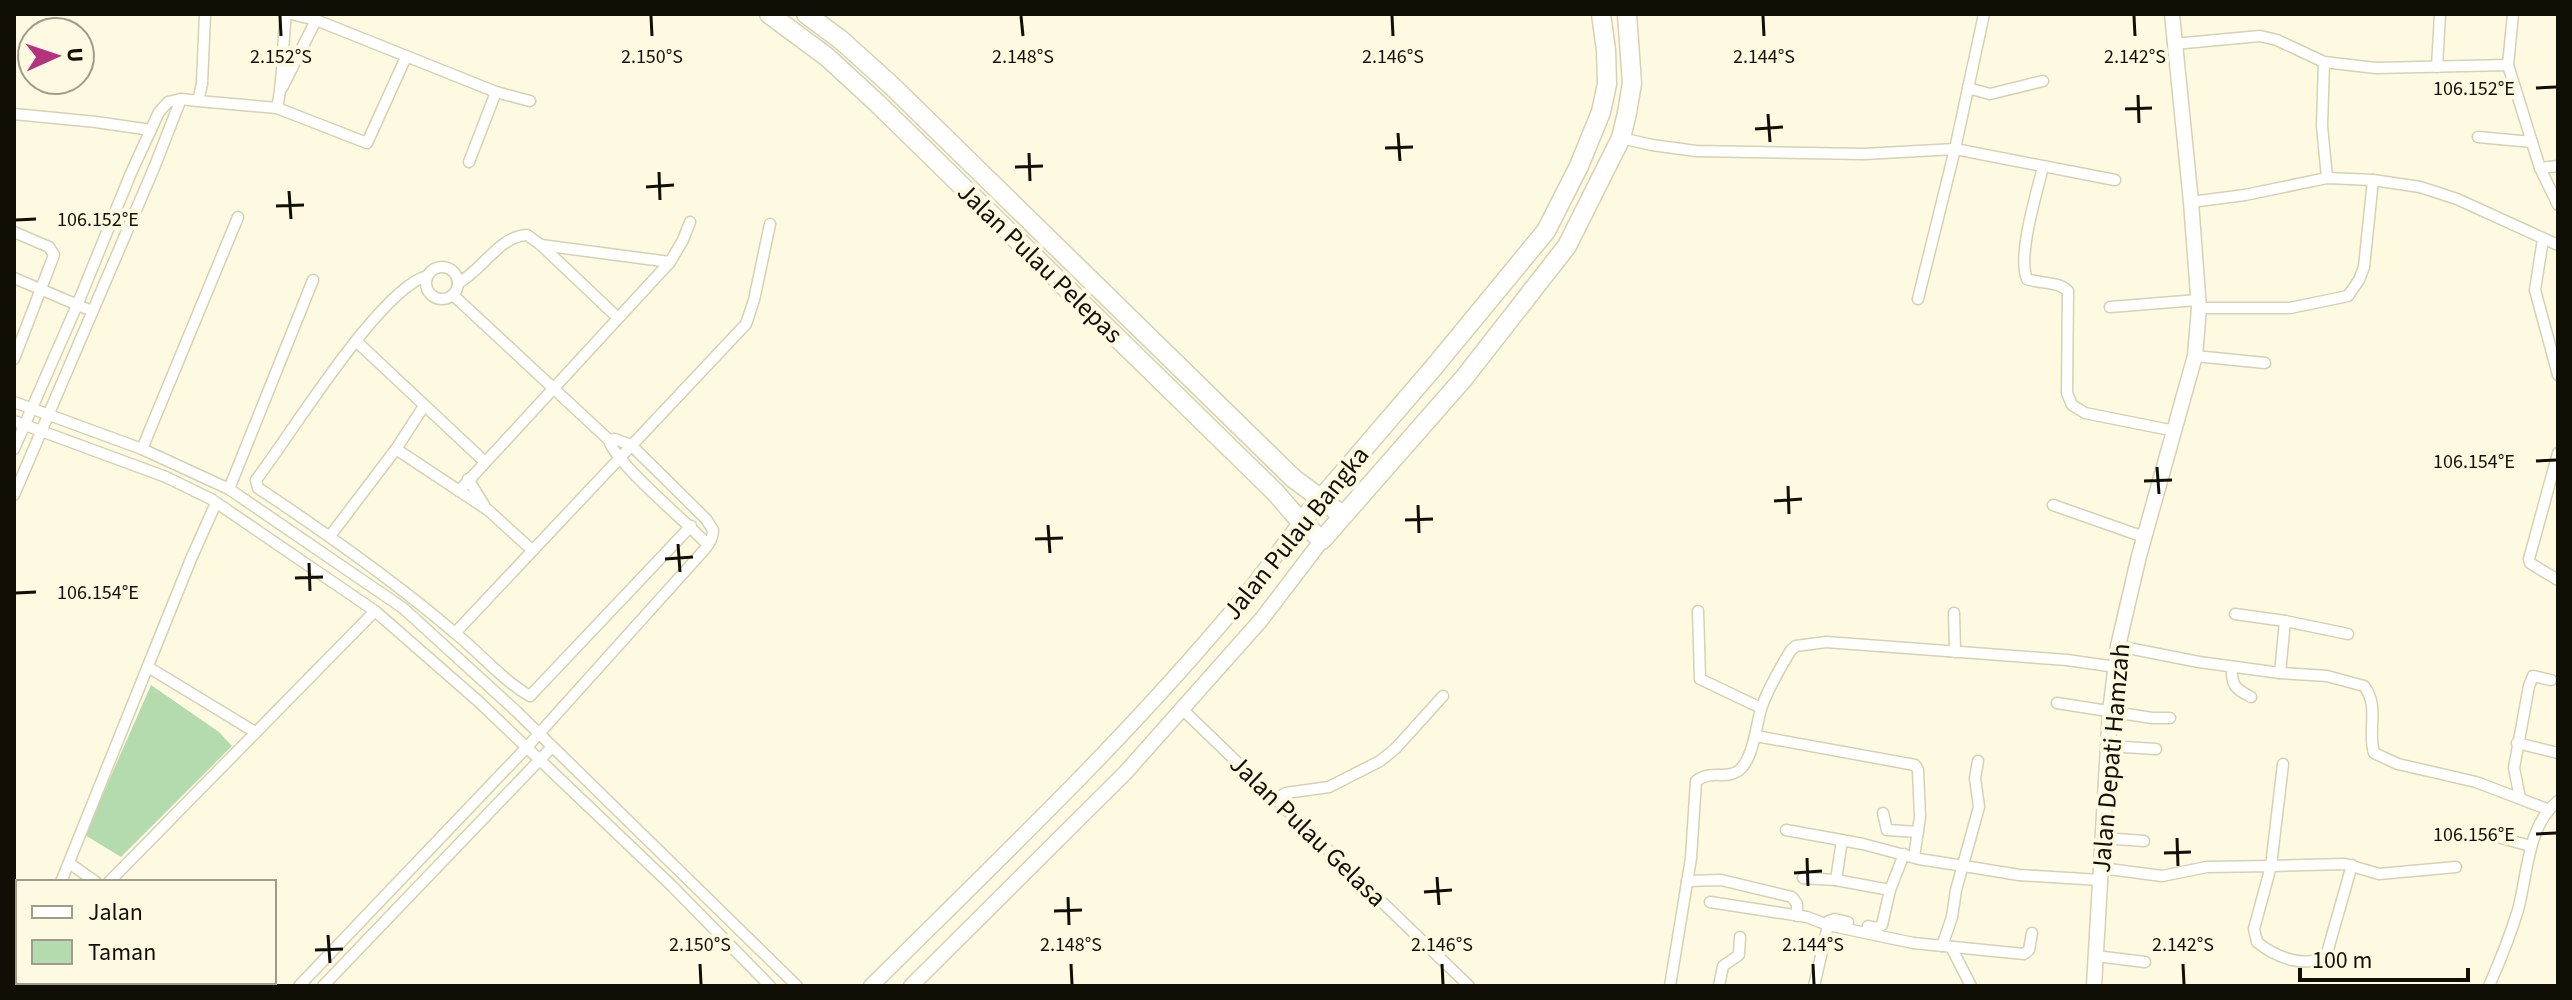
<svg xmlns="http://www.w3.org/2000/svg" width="2572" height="1000" font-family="'Source Sans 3',sans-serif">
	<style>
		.green { fill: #b3dbad }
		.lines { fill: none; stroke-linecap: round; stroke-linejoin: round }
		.minor-casing { stroke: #d6d1b2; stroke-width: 13 }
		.secondary-casing { stroke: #d6d1b2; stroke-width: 17 }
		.trunk-casing { stroke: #d6d1b2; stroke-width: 21 }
		.minor { stroke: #fff; stroke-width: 10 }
		.secondary { stroke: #fff; stroke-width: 14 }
		.trunk { stroke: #fff; stroke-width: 18 }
		.ticks { fill: none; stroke: #110f05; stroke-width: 3 }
		.labels { text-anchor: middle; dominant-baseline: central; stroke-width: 8; stroke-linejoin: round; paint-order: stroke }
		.street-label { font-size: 26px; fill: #110f05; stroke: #fefae1 }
		.ticks-label { font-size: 20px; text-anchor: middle; fill: #110f05; stroke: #fefae1; stroke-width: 8; stroke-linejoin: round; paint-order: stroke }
	</style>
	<rect width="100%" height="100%" fill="#fefae1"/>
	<path class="green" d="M 151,685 L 219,732 L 232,746 L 121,857 L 85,835 Z"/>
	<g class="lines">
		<defs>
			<g id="minor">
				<path d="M 291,14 L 316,20 L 496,92 L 530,101"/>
				<path d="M 2513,14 L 2508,65 L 2540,168 L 2558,205"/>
				<path d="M 2174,44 L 2260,36 L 2277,40 L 2324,62 L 2376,68 L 2508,65"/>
				<path d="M 2324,62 L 2322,126 L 2327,178"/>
				<path d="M 2437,67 L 2440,14"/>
				<path d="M 282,88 L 316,20"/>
				<path d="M 1968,88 L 1990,94 L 2043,81"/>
				<path d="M 198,101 L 277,108 L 367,143 L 406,57"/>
				<path d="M 277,108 C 284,77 282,45 286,14"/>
				<path d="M 14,114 L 96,122 L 151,130"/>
				<path d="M 2478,137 L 2532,142"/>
				<path d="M 1621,138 L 1652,145 L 1696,151 L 1864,154 L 1955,149 L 2115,180"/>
				<path d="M 469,162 L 496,92"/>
				<path d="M 2043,167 C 2037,192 2017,256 2027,279 C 2040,284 2058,281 2068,291 L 2067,393 L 2072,405 L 2085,413 L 2175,431"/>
				<path d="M 2540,168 L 2558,166"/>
				<path d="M 2191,202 L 2245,195 L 2327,178 L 2373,180 L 2420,187 L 2457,199 L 2558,245"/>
				<path d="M 14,232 L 49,247 L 54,255 L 14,359"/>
				<path d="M 2543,239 L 2535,290 L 2558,375"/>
				<path d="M 541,245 L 670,262"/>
				<circle cx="442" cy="283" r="16"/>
				<path d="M 427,276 C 380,288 290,436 256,480 L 258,488 C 326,533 393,580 455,633 C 480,653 502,680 530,696 L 691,526"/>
				<path d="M 14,278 L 92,311"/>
				<path d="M 458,283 C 482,271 499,236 527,235 L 541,245 L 618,318"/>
				<path d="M 453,295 L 609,440"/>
				<path d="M 1918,299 L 1955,149 L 1984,14"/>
				<path d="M 2110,307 L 2198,300"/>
				<path d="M 2199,308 L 2290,308 L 2348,296 L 2359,280 L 2364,267 L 2373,180"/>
				<path d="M 356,341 L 485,462"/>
				<path d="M 2195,356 L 2265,363"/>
				<path d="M 14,402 L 142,449 L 229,489 L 403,608 L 516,711 L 797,986"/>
				<path d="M 14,421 L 166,477 L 211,499 L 375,611 L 478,701 L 672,886 L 770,986"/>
				<path d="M 14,449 L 78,303 L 131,173 L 159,112 L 168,102 L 181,99 L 198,101 L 202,84 L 205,14"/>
				<path d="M 142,449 L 238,217"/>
				<path d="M 396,449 L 488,510 L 532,550"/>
				<path d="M 2558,453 L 2529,559 L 2530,563 L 2558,580"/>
				<path d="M 468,479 L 484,505"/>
				<path d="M 229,489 L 313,280"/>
				<path d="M 459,491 L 670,262 L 683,240 L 690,222"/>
				<path d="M 14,495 L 154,168 L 181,99"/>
				<path d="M 2053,505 L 2144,537"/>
				<path d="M 330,536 L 396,449 L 424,406"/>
				<path d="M 1698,611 L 1700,679 L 1761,708"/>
				<path d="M 1954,613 L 1955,652"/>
				<path d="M 2235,614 L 2285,621 L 2280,673"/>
				<path d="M 2285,621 L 2348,634"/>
				<path d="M 455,633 L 746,324 L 754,300 L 770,224"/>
				<path d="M 2118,646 L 2199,662 L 2280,673 L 2327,676 L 2364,686 C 2380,707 2367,730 2374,753 L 2398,764 L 2476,782 L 2547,809"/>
				<path d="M 148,667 L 255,732"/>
				<path d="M 2232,667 C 2231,685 2235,689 2251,697"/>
				<path d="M 2057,703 L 2152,718 L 2170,718"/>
				<path d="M 1181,708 L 1469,986"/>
				<path d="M 1756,736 L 1915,765 L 1918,770 L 1920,817 L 1914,857"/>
				<path d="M 2517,743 L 2558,753"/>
				<path d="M 2108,746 L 2156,749"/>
				<path d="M 2283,764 L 2271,866 L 2345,864 L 2379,874 L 2456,867"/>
				<path d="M 2520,798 L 2514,768 L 2529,686 L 2533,676 L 2551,680"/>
				<path d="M 1275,799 L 1286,793 L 1329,787 L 1380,761 L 1395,749 L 1443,696"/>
				<path d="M 1883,813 L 1887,830 L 1918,832"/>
				<path d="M 1786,830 L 1863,844 L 1919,859 L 1964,866 L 2019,875 L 2100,880"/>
				<path d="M 2475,831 L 2531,846"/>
				<path d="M 2103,838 L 2144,841"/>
				<path d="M 1842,840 L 1836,880 L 1890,890"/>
				<path d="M 69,863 L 96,882"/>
				<path d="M 2101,868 L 2162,876 L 2207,867 L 2271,866 L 2254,929 L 2257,942 C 2275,957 2309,971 2327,953 L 2352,865"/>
				<path d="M 1803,878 L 1836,880"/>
				<path d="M 1687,881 L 1721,880 L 1792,897 L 1797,904 L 1797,916"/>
				<path d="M 61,882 L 191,559 L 216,503"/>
				<path d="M 109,882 L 375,611"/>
				<path d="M 1710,902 L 1807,917 L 1828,925 L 1913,943 L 2024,954 L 2029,950 L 2032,933"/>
				<path d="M 1868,926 L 1876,928 L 1882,925 L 1890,890 L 1904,854"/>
				<path d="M 1942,946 L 1952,917 L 1956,890 L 1979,807 L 1975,778 L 1978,761"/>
				<path d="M 1951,947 L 1971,986"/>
				<path d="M 2096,956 L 2145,962"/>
				<path d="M 15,986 L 18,980"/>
				<path d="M 299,986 L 527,747 L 705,549 C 710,543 713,537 713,530 L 706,519 L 631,445 L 615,439 L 609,440 C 613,461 688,523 708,545"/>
				<path d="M 323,986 L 552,747"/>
				<path d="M 1670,986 L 1691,858 L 1696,781 C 1713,769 1725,780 1738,771 C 1754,760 1756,723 1762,706 C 1769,687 1780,668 1791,650 L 1796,646 L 1826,642 L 2067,660 L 2116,667"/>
				<path d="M 1719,986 L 1723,966 L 1739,955 L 1740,937"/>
				<path d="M 1814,986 L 1829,921 L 1835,919 L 1848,922"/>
				<path d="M 2489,986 C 2500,961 2510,936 2518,910 C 2528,873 2527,826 2558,801"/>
			</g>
			<g id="secondary">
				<path d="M 871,986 C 996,862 1125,740 1238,604 C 1260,578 1280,549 1301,522"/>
				<path d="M 911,986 L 1126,772 L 1261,620 L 1322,540"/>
				<path d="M 2094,986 L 2110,712 L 2118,646 L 2139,556 L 2195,356 L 2199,308 L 2191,202 L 2172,14"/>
			</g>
			<g id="trunk">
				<path d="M 769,14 L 827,57 L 877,103 L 1275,492 L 1301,522 L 1322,540 L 1464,378 L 1567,246 L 1621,138 L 1627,113 L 1632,83 L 1627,14"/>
				<path d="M 806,14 L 841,40 L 892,86 L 1293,478 L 1342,515"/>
				<path d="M 1301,522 L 1434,367 L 1546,231 L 1579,166 L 1601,112 L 1607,84 L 1606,50 L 1601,14"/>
			</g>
		</defs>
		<use href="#minor" class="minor-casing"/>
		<use href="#secondary" class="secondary-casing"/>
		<use href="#trunk" class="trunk-casing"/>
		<use href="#minor" class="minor"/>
		<use href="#secondary" class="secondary"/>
		<use href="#trunk" class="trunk"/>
	</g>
	<path class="ticks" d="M 280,16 L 281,36M 651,16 L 652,36M 1021,16 L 1023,36M 1392,16 L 1393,36M 1763,16 L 1764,36M 2134,16 L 2135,36M 2536,88 L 2556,87M 2138,95 L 2139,123M 2125,109 L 2152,108M 1768,114 L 1770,142M 1755,129 L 1783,127M 1398,133 L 1400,161M 1385,148 L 1413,147M 1029,153 L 1030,181M 1015,167 L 1043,166M 659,172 L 660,200M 646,187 L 674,185M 289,191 L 291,219M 276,206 L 304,205M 16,220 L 36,219M 2536,461 L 2556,460M 2157,467 L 2159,494M 2144,481 L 2172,480M 1788,486 L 1789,514M 1774,501 L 1802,499M 1418,505 L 1419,533M 1405,520 L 1433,519M 1048,525 L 1050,553M 1035,539 L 1063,538M 678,544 L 680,572M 665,559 L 693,557M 309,563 L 310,591M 295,578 L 323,577M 16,593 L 36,592M 2536,834 L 2556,833M 2177,838 L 2178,866M 2164,853 L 2191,852M 1807,858 L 1808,886M 1794,873 L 1822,871M 1437,877 L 1439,905M 1424,892 L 1452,890M 1068,897 L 1069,925M 1054,911 L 1082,910M 328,935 L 330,963M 315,950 L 343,949M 700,964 L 701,984M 1071,964 L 1072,984M 1442,964 L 1443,984M 1813,964 L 1814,984M 2183,964 L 2184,984"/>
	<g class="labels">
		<g class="street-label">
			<text transform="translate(1040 263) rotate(44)">Jalan Pulau Pelepas</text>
			<text transform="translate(1296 533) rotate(-51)">Jalan Pulau Bangka</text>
			<text transform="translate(2111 758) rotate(-85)">Jalan Depati Hamzah</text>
			<text transform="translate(1308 831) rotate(44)">Jalan Pulau Gelasa</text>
		</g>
	</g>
	<g class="ticks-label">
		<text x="281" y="63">2.152°S</text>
		<text x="652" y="63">2.150°S</text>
		<text x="1023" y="63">2.148°S</text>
		<text x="1393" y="63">2.146°S</text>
		<text x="1764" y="63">2.144°S</text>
		<text x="2135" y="63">2.142°S</text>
		<text x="2474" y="95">106.152°E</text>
		<text x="98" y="226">106.152°E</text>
		<text x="2474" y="468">106.154°E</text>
		<text x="98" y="599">106.154°E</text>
		<text x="2474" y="841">106.156°E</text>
		<text x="700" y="951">2.150°S</text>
		<text x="1071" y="951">2.148°S</text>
		<text x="1442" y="951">2.146°S</text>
		<text x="1813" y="951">2.144°S</text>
		<text x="2183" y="951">2.142°S</text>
	</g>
	<rect width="2572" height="1000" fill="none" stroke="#110f05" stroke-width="32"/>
	<rect x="16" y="880" width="260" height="104" fill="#fefae1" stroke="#9f9c89" stroke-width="2"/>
	<rect x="32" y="906" width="40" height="12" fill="#ffffff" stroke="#9f9c89" stroke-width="2"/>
	<text x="88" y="920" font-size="24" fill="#110f05">Jalan</text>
	<rect x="32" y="940" width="40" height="24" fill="#b3dbad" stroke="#9f9c89" stroke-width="2"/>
	<text x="88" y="960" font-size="24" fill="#110f05">Taman</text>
	<g transform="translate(56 56) rotate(87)"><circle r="38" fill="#fefae1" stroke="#9f9c89" stroke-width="2"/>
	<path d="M0-6L14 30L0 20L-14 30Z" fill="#b5337e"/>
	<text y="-12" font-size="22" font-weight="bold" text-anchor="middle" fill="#110f05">U</text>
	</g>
	<path d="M2300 968v12h168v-12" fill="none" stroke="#110f05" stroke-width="4"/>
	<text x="2312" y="968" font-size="24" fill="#110f05" stroke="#fefae1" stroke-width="6" paint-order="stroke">100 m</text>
</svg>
